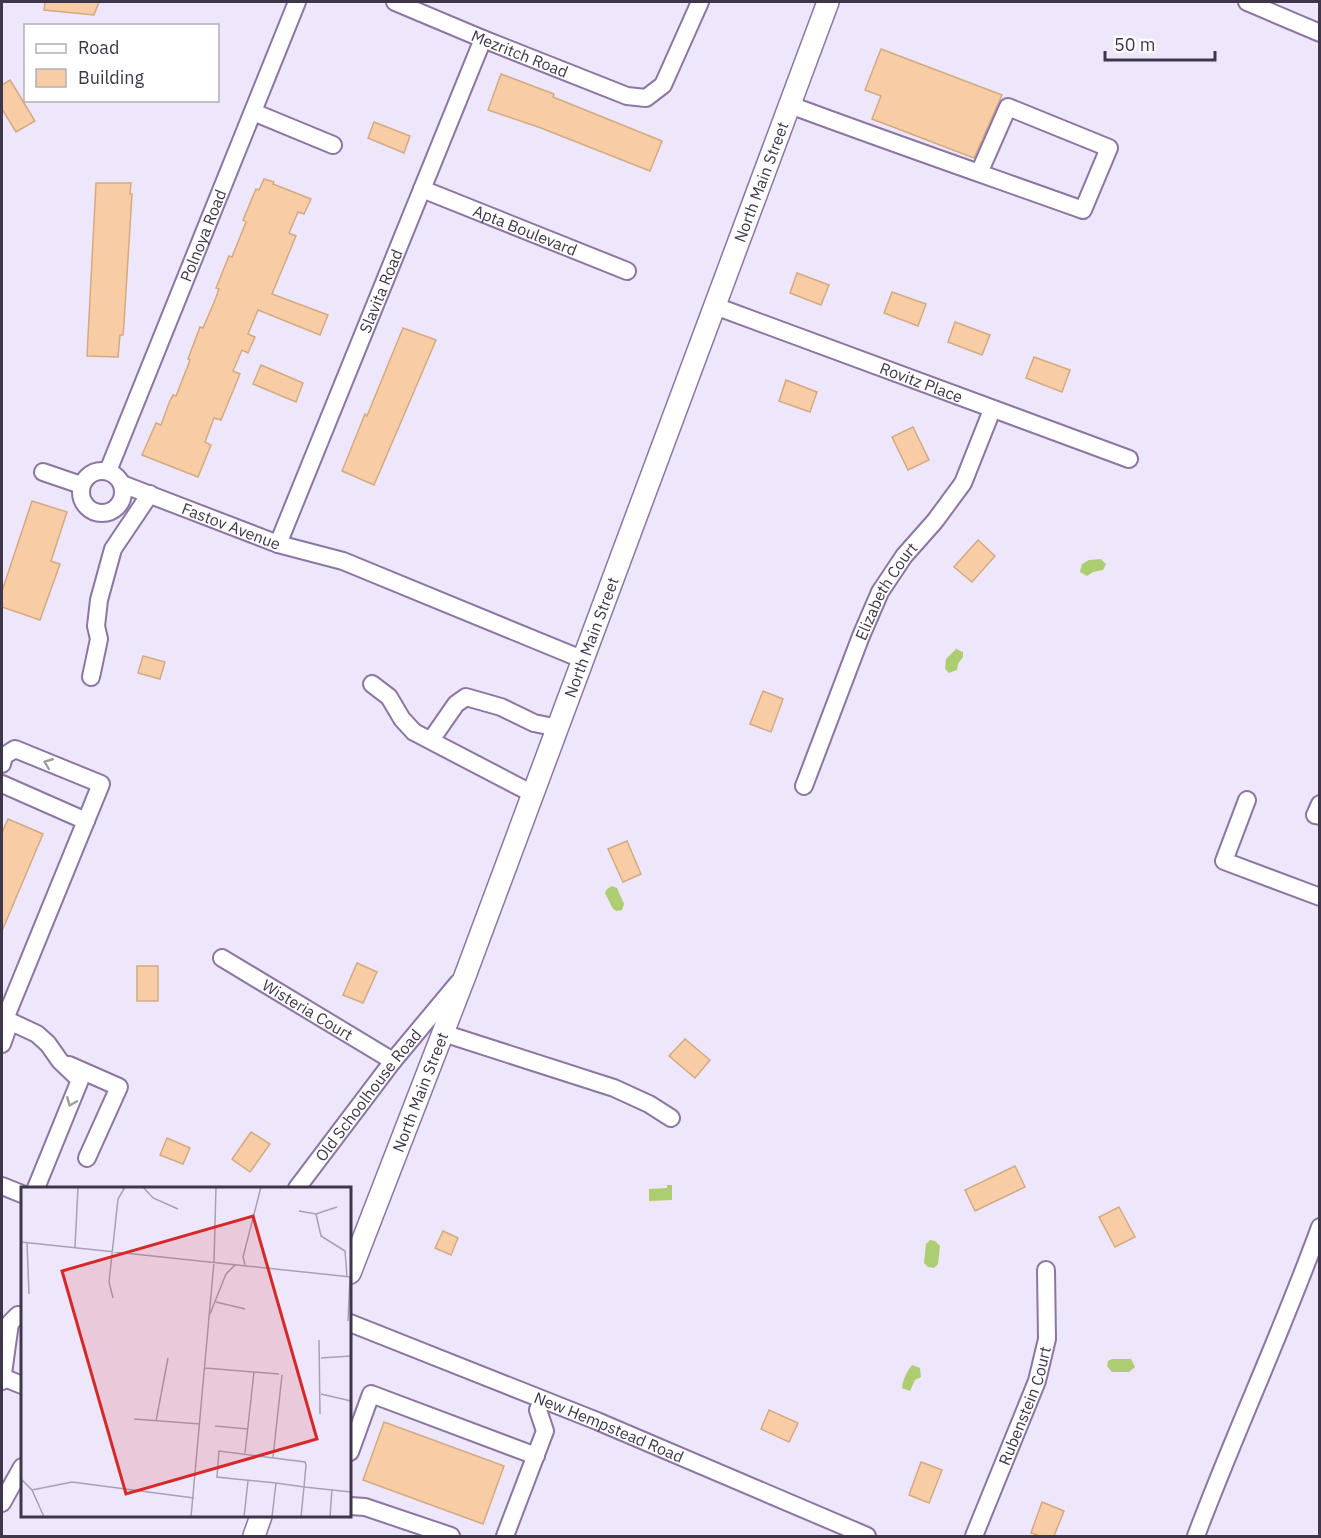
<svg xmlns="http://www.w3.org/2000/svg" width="1321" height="1538" font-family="'IBM Plex Sans',sans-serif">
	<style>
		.water { fill: #adce70 }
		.building { fill: #f8cda5; stroke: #d3aa82; stroke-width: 1.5 }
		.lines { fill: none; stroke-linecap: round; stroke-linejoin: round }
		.minor-casing { stroke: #8b76a4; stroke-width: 20 }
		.major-casing { stroke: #8b76a4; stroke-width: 24 }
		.minor { stroke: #fff; stroke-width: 16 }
		.major { stroke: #fff; stroke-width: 21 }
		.oneway { stroke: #9f9aa4 }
		.labels { text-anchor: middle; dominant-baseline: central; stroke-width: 6; stroke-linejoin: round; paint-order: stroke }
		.street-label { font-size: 16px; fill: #3f364a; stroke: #fff }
		.inset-road { fill: none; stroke: #a8a0b4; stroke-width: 1.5 }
		.view { fill: #d62828; fill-opacity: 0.15; stroke: #d62828; stroke-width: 3 }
		.inset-edge { fill: none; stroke: #3f364a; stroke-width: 3 }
	</style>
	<rect width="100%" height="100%" fill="#eee6fa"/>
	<g class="water">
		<path d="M 1101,559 L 1106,564 L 1103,570 L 1093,572 L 1087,576 L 1080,572 L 1082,564 L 1089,560 Z"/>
		<path d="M 956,649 L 963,652 L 963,657 L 958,664 L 957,670 L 949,673 L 945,669 L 946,659 Z"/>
		<path d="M 612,886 L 617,888 L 624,904 L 622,910 L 617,911 L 613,909 L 605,893 L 607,889 Z"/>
		<path d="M 667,1185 L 672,1185 L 672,1200 L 649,1201 L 649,1189 L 667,1188 Z"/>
		<path d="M 930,1240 L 935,1241 L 940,1246 L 938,1264 L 934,1268 L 928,1267 L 924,1263 L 926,1244 Z"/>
		<path d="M 1112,1359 L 1131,1359 L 1135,1367 L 1129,1372 L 1112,1372 L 1107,1366 L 1108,1361 Z"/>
		<path d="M 912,1365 L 920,1368 L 921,1377 L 915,1380 L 910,1391 L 902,1388 C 903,1379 906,1373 912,1365 Z"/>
	</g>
	<g class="building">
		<path d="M 45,2 L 99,2 L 94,15 L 44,10 Z"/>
		<path d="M 881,49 L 1002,95 L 974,158 L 872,119 L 881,96 L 865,90 Z"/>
		<path d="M 501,74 L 554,94 L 553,97 L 662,141 L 650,171 L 541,128 L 488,110 Z"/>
		<path d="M 10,80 L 35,121 L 16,132 L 2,109 L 2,85 Z"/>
		<path d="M 374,122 L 410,136 L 404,153 L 368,138 Z"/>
		<path d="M 264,179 L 274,182 L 273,184 L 311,199 L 304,214 L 298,212 L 289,233 L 296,236 L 272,294 L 328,315 L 320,335 L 258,310 L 248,334 L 255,337 L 248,353 L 242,350 L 233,371 L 240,374 L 221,420 L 214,418 L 205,442 L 211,445 L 198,477 L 142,455 L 156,423 L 161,425 L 169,403 L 173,395 L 176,396 L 190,360 L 188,359 L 200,327 L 203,328 L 215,300 L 219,289 L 216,288 L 229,256 L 232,257 L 246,222 L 243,220 L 256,189 L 259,190 Z"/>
		<path d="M 96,183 L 131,183 L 130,194 L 132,194 L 124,323 L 123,335 L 120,335 L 118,357 L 87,356 Z"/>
		<path d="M 797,273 L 829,285 L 821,305 L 790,293 Z"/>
		<path d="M 892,292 L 926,304 L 918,326 L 884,313 Z"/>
		<path d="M 955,322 L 990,335 L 982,355 L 948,342 Z"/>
		<path d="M 403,328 L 436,340 L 374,485 L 342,471 L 365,414 L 367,416 Z"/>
		<path d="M 1034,357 L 1070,370 L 1062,392 L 1026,378 Z"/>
		<path d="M 261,365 L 303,383 L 296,402 L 253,384 Z"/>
		<path d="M 786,380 L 817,392 L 810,412 L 779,401 Z"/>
		<path d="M 913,427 L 929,460 L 908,470 L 892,437 Z"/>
		<path d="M 32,501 L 67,512 L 51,561 L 60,564 L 40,620 L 2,607 L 2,591 Z"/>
		<path d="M 978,540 L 995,556 L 972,582 L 954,567 Z"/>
		<path d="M 143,656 L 165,662 L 160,679 L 138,673 Z"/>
		<path d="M 763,691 L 783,699 L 771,732 L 750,724 Z"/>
		<path d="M 8,819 L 43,834 L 2,931 L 2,833 Z"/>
		<path d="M 627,841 L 641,874 L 623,882 L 608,849 Z"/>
		<path d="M 357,963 L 377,972 L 363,1003 L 343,995 Z"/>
		<rect x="137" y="966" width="21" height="35"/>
		<path d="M 685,1039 L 710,1060 L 695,1078 L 669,1056 Z"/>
		<path d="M 251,1132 L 270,1144 L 250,1172 L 232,1159 Z"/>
		<path d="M 167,1138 L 190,1148 L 183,1164 L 160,1155 Z"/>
		<path d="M 1015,1166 L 1025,1187 L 975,1211 L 965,1190 Z"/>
		<path d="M 1119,1207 L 1135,1237 L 1115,1247 L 1099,1217 Z"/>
		<path d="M 443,1231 L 458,1238 L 451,1255 L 435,1248 Z"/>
		<path d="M 769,1410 L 798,1423 L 789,1442 L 761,1429 Z"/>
		<path d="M 384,1422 L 504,1466 L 483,1524 L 363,1480 Z"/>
		<path d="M 921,1462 L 942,1470 L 929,1503 L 909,1495 Z"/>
		<path d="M 1042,1502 L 1064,1511 L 1054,1536 L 1040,1536 L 1031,1533 Z"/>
	</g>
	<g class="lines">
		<defs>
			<g id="minor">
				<path id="s1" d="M 395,2 L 483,39 L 627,96 L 646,98 L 663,85 L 700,2"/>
				<path d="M 1247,2 L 1320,33"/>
				<path d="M 790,105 C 887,141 985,175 1083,210 L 1109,148 L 1008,107 L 979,173"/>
				<path d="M 253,112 L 333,145"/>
				<path id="s2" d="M 422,189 L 627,271"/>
				<path id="s3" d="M 715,306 L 1129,459"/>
				<circle cx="102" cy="492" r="21"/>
				<path id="s4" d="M 108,471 L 297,2"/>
				<path d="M 43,472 L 81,485"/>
				<path id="s5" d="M 122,484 L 278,544 L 343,561 L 584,660"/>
				<path id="s6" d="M 278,544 L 483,39"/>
				<path d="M 91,677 L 99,639 L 96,626 L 99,600 L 113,549 L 150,494"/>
				<path d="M 372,684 L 389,697 L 402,719 L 414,732 L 533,794"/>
				<path d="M 431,740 L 456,704 L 466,697 L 501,707 L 534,723 L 558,728"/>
				<path d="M 2,764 L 4,756 L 15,749 L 101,784 L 5,1019 L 7,1030 L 2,1044"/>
				<path d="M 2,784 L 86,821"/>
				<path id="s7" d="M 804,786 L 861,636 L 880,592 L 904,556 L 935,521 L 963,483 L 992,410"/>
				<path d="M 1247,800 L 1224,861 L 1320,897"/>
				<path d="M 1320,804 L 1315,815 L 1320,816"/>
				<path id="s8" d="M 222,958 L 393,1061"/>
				<path d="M 5,1019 L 37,1034 L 48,1044 L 60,1061 L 80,1080 L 36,1188"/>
				<path d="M 443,1033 L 614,1088 L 649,1104 L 671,1118"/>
				<path d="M 69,1065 L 119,1087 L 87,1158"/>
				<path d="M 2,1186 L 22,1194"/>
				<path id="s9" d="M 297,1188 L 393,1061 L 458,983"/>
				<path id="s10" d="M 350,1323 L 597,1421 L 867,1536"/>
				<path d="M 2,1377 L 22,1385"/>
				<path d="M 2,1381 L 10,1323 L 18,1315 L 22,1316"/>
				<path d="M 350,1452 L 371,1394 L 536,1456"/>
				<path d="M 2,1503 L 22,1467"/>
				<path d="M 350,1506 L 365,1507 L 451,1536"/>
				<path d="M 505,1536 L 545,1431 L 538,1410 L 542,1400"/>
				<path id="s11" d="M 974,1536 L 1037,1381 L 1047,1339 L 1046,1270"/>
				<path d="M 1196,1536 C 1235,1432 1282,1332 1320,1227"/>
			</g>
			<g id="major">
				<path id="s12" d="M 350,1273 L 465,976 L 828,2"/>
				<path d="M 254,1536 L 261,1516"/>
			</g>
		</defs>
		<use href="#minor" class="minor-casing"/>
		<use href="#major" class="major-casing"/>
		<use href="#minor" class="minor"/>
		<use href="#major" class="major"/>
	</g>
	<defs><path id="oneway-chevron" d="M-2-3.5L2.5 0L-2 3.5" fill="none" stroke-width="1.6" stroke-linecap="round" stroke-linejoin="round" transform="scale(1.5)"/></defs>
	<g class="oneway">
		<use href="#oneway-chevron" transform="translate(48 763) rotate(-158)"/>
		<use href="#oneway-chevron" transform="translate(71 1102) rotate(112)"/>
	</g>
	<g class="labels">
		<g class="street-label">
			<text stroke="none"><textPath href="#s1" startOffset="135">Mezritch Road</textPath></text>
			<text stroke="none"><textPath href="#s12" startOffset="1166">North Main Street</textPath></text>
			<text stroke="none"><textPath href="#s2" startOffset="111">Apta Boulevard</textPath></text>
			<text stroke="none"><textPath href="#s4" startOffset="254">Polnoya Road</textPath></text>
			<text stroke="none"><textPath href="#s6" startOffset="273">Slavita Road</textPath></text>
			<text stroke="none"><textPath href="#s3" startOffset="220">Rovitz Place</textPath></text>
			<text stroke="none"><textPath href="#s5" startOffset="117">Fastov Avenue</textPath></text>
			<text stroke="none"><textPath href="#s7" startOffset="212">Elizabeth Court</textPath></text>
			<text stroke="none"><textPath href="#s12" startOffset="680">North Main Street</textPath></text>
			<text stroke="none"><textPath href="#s8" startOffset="100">Wisteria Court</textPath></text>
			<text stroke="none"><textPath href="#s12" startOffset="194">North Main Street</textPath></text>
			<text stroke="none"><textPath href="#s9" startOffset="117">Old Schoolhouse Road</textPath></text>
			<text stroke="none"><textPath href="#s11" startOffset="140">Rubenstein Court</textPath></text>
			<text stroke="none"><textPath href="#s10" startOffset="279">New Hempstead Road</textPath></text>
		</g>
	</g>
	<g transform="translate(21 1187)">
		<rect width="330" height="330" fill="#eee6fa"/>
		<path class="inset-road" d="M 122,0 L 132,11 L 157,22M 278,24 L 295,27 L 316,20M 295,27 L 300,49 L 324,64 L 326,90M 0,55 L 330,90M 6,56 L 8,107M 54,60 L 57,0M 224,78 L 222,70 L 240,0M 92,111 L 88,95 L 97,12 L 104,0M 195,115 L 224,122M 189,127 L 205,87 L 214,78M 327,134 L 329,90M 298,153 L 299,227M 300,171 L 330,169M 184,181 L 258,187M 300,207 L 330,214M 113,232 L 179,237M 135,234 L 147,171M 194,239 L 227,242M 224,266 L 233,185M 252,270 L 261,188M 0,292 L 11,303 L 23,330M 11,303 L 51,295 L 173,311M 170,330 L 193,75 L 195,0M 223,330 L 227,294M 251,330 L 255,296M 280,330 L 283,300 L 285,278 L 284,275 L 198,264 L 196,290 L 214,292 L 255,296 L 283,300 L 330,305M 309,330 L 311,302"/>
		<path class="view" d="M 232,29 L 296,252 L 105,307 L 41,84 Z"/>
		<rect width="330" height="330" class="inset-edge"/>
	</g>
	<rect width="1321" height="1538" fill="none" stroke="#3f364a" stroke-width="6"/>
	<rect x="24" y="24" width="195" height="78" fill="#ffffff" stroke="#b2afb7" stroke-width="1.5"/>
	<rect x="36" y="44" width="30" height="9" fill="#ffffff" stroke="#b2afb7" stroke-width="1.5"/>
	<text x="78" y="54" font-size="18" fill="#3f364a">Road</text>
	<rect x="36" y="69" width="30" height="18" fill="#f8cda5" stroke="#b2afb7" stroke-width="1.5"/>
	<text x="78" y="84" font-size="18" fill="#3f364a">Building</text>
	<path d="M1105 51v9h110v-9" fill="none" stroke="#3f364a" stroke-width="3"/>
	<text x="1114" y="51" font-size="18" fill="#3f364a" stroke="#ffffff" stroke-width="4.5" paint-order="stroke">50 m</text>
</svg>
